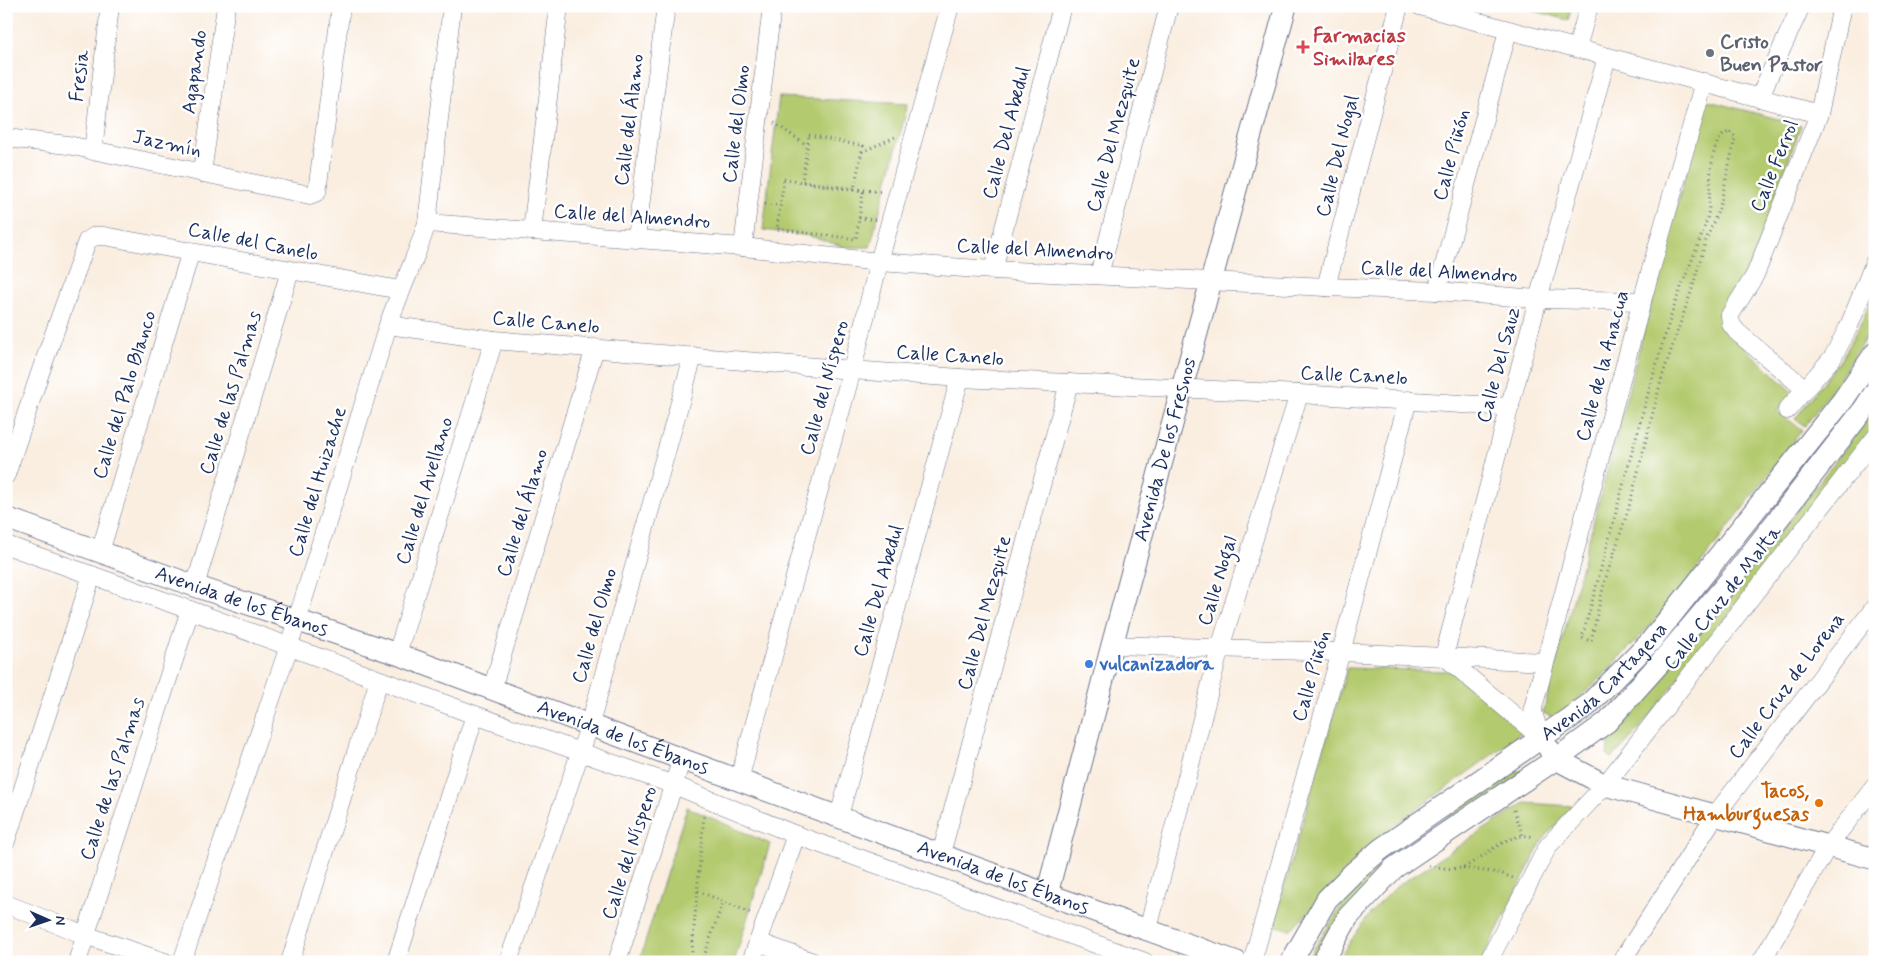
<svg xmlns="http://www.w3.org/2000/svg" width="1881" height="968" font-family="Mynerve,sans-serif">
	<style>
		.green { fill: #b4ca6e; stroke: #687c66 }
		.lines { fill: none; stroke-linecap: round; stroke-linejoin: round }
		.minor-casing { stroke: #69728c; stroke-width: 19 }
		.tertiary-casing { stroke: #69728c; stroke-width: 23 }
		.path { stroke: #69728c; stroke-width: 3; stroke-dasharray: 1 4; stroke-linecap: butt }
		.minor { stroke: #fff; stroke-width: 18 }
		.tertiary { stroke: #fff; stroke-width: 21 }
		.health-dot { fill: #e0444e; stroke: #fff; stroke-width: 2 }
		.worship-dot { fill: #6b7280; stroke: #fff; stroke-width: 2 }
		.shop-dot { fill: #3f7fe0; stroke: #fff; stroke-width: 2 }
		.food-dot { fill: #e8710a; stroke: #fff; stroke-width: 2 }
		.labels { text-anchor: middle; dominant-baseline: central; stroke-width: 5; stroke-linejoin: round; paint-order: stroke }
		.health-label { font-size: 20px; font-weight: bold; fill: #be3a42; stroke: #fff; text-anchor: start }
		.worship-label { font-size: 20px; font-weight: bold; fill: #5b616d; stroke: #fff; text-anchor: start }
		.street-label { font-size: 20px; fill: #1b2f5e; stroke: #fff }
		.shop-label { font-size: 20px; font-weight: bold; fill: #366cbe; stroke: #fff; text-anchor: start }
		.food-label { font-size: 20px; font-weight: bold; fill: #c56008; stroke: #fff; text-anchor: end }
	</style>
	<rect width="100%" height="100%" fill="#fff"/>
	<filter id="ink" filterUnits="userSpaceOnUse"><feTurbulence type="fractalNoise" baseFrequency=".02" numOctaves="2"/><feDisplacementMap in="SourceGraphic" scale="10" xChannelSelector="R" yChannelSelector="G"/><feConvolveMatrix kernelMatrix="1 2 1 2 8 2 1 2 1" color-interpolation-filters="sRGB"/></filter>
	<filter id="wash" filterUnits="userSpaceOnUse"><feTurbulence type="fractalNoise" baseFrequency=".0096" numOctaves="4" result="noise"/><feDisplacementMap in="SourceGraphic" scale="20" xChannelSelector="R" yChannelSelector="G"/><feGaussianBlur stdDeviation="1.12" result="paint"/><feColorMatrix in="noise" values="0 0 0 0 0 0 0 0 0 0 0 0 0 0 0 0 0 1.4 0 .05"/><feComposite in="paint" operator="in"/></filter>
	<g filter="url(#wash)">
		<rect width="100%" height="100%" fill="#faeee0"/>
		<g class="green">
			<path d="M 1516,6 L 1572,6 L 1568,20 Z"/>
			<path d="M 779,97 L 908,104 L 870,247 L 845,247 L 810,236 L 763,230 Z"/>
			<path d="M 1705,100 L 1801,125 L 1750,266 L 1720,325 L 1793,392 L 1777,411 L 1802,430 L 1671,603 L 1597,682 L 1555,718 L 1543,713 Z"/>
			<path d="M 1875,288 L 1875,318 L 1870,331 L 1840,378 L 1805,426 L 1795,419 L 1841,359 L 1862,321 Z"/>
			<path d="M 1875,410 L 1875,431 L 1636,733 L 1612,758 L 1607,754 L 1610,733 L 1750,571 Z"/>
			<path d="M 1347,668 L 1451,671 L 1523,732 L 1397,824 L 1290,930 L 1273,925 Z"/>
			<path d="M 1511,770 L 1524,772 L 1392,867 L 1314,962 L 1305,962 L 1350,893 L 1381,865 Z"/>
			<path d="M 1525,803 L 1572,806 L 1542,841 L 1481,962 L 1336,962 L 1371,912 L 1397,886 Z"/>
			<path d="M 687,807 L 770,844 L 734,962 L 639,962 Z"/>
		</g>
	</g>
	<g filter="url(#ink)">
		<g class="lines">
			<defs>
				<g id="minor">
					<path d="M 1420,6 L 1819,114"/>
					<path d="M 1577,48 L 1589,6"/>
					<path d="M 1759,98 L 1801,6"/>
					<path d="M 6,138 L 68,145 L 310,195 L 317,192 L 341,6"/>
					<path d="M 93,151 L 110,6"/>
					<path d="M 202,173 L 226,6"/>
					<path d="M 427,223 L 743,247 L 879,262 L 993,270 L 1326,287 L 1437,291 L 1538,299 L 1642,301"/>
					<path d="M 532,231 L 559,6"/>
					<path d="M 636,238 L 666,6"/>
					<path d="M 743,247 L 772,6"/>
					<path d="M 993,270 L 1062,6"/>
					<path d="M 1099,275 L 1169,6"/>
					<path d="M 1326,287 L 1399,6"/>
					<path d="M 1437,291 L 1508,31"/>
					<path d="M 388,325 L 494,340 L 852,370 L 960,378 L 1299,394 L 1510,407"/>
					<path d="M 1805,389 L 1737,332 L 1731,324 L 1730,315 L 1755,275 L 1819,114 L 1842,6"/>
					<path d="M 1787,410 L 1833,357 L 1849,326 L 1875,261"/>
					<path d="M 6,475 L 40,373 L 87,241 L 95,236 L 104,236 L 400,290"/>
					<path d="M 6,545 L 190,610 L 475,715 L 674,785 L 796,835 L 1145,962"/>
					<path d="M 100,552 L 191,251"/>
					<path d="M 195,586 L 290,271"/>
					<path d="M 1112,645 L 1341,652 L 1545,662"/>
					<path d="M 397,654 L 494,340"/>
					<path d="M 492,689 L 595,348"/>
					<path d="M 1541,738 L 1444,656 L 1538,299 L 1607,57"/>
					<path d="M 1541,738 L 1534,716 L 1533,708 L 1642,301 L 1704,82"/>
					<path d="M 739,780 L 852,370 L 879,262 L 950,6"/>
					<path d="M 839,816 L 960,378"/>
					<path d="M 6,841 L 92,575"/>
					<path d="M 941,854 L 1069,383"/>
					<path d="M 6,904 L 85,935 L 165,962"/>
					<path d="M 1148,929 L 1220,648 L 1299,394"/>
					<path d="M 758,942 L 813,962"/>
					<path d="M 77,962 L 190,610"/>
					<path d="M 182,962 L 289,646 L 388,325 C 400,291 416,258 427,223 L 452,6"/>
					<path d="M 290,962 L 379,680"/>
					<path d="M 396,962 L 475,715"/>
					<path d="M 508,962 L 590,724 L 693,356"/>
					<path d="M 617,962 L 682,758"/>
					<path d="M 751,962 L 796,835"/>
					<path d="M 1252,962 L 1341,652 L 1408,400"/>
					<path d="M 1488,962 L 1548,846 L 1605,785 L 1875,438"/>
					<path d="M 1621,962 L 1716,814 L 1875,607"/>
					<path d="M 1761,962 L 1828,846 L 1875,786"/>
				</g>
				<g id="tertiary">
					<path id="s1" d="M 6,518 L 195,586 L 397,654 L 1047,894 L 1237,962"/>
					<path d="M 1549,749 L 1556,759 L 1605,785 L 1875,859"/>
					<path id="s2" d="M 1047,894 L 1112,645 L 1286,6"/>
					<path id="s3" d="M 1291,962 L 1327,899 L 1353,873 L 1381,849 L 1587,706 L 1650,642 L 1843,400 L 1875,353"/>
					<path d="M 1323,962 L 1348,917 L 1394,868 L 1556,759 L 1607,722 L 1667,655 L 1735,574 L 1864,409 L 1875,392"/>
				</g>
			</defs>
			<use href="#minor" class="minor-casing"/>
			<use href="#tertiary" class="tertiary-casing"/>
			<g class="path">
				<path d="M 1533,6 L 1540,8 L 1540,6"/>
				<path d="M 774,123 L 807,145"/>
				<path d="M 1730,132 L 1733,134 L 1735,138 L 1720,206 L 1706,240 L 1692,289 L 1662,377 L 1629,507 L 1604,584 L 1591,641 L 1582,638 C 1612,531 1638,422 1671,316 C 1681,283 1697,252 1707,219 C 1713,200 1704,137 1730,132 Z"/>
				<path d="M 809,135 L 863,146 L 854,189 L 802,181 Z"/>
				<path d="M 862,152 L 897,136"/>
				<path d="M 784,179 L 863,192 L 856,239 L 777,229 Z"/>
				<path d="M 854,189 L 883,192"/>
				<path d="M 765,204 L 780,205"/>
				<path d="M 859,218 L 875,220"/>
				<path d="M 1514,810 L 1523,836"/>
				<path d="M 1429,866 C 1439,867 1455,871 1464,867 C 1487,857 1507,830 1534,837"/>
				<path d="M 1463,868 L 1500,873 L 1513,878"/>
				<path d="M 698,891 L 751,913"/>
				<path d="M 691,962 L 704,815"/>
				<path d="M 702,962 L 723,902"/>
			</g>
			<use href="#minor" class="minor"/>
			<use href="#tertiary" class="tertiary"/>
		</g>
	</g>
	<path class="health-dot" d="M1300.5 39.5h5v5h5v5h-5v5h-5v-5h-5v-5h5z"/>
	<circle class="worship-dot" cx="1710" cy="53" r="5"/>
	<circle class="shop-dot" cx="1089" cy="664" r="5"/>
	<circle class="food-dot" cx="1819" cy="803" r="5"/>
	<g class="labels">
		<g class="health-label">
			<text x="1313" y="36">Farmacias<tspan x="1313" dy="23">Similares</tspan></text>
		</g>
		<g class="worship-label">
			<text x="1720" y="42">Cristo<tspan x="1720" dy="23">Buen Pastor</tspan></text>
		</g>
		<g class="street-label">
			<text transform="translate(195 72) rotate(-82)">Agapando</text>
			<text transform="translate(80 76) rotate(-83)">Fresia</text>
			<text transform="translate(630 120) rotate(-83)">Calle del Álamo</text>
			<text transform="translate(737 124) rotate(-83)">Calle del Olmo</text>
			<text transform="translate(1007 133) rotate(-75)">Calle Del Abedul</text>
			<text transform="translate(1114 135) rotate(-75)">Calle Del Mezquite</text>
			<text transform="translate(167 144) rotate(12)">Jazmín</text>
			<text transform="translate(1452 155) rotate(-75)">Calle Piñón</text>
			<text transform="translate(1338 156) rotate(-76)">Calle Del Nogal</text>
			<text transform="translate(1775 166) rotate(-68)">Calle Ferrol</text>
			<text transform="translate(632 217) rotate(4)">Calle del Almendro</text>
			<text transform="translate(253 242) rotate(11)">Calle del Canelo</text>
			<text transform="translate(1035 250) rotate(3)">Calle del Almendro</text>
			<text transform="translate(1439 272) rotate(3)">Calle del Almendro</text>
			<text transform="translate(546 323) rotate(5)">Calle Canelo</text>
			<text transform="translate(950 356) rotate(4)">Calle Canelo</text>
			<text transform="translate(1499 365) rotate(-75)">Calle Del Sauz</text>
			<text transform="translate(1603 366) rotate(-75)">Calle de la Anacua</text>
			<text transform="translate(1354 376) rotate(3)">Calle Canelo</text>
			<text transform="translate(825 388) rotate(-75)">Calle del Níspero</text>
			<text transform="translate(231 393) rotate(-73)">Calle de las Palmas</text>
			<text transform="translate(125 395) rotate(-73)">Calle del Palo Blanco</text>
			<text stroke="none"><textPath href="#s2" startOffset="460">Avenida De los Fresnos</textPath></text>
			<text transform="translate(318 482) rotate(-73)">Calle del Huizache</text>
			<text transform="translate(425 491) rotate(-73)">Calle del Avellano</text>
			<text transform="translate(523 513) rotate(-73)">Calle del Álamo</text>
			<text transform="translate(1218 581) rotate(-73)">Calle Nogal</text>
			<text transform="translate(879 591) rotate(-74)">Calle Del Abedul</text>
			<text transform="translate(1723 598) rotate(-52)">Calle Cruz de Malta</text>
			<text stroke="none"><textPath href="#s1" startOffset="250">Avenida de los Ébanos</textPath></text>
			<text transform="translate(985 613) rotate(-75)">Calle Del Mezquite</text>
			<text transform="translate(595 626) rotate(-74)">Calle del Olmo</text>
			<text transform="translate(1312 676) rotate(-74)">Calle Piñón</text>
			<text stroke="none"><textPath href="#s3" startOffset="426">Avenida Cartagena</textPath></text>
			<text transform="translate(1787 686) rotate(-53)">Calle Cruz de Lorena</text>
			<text stroke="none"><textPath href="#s1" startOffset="655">Avenida de los Ébanos</textPath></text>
			<text transform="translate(113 779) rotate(-72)">Calle de las Palmas</text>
			<text transform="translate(630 853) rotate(-72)">Calle del Níspero</text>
			<text stroke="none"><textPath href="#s1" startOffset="1060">Avenida de los Ébanos</textPath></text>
		</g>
		<g class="shop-label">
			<text x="1099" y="664">vulcanizadora</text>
		</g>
		<g class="food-label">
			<text x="1809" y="791">Tacos,<tspan x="1809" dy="23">Hamburguesas</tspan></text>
		</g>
	</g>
	<rect width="1881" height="968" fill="none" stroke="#fff" stroke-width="25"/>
	<g transform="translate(48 920) rotate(92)" stroke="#ffffff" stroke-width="4" paint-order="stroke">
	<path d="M0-4L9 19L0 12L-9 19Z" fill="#1b2f5e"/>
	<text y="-8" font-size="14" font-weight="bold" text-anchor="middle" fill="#1b2f5e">N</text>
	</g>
</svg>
